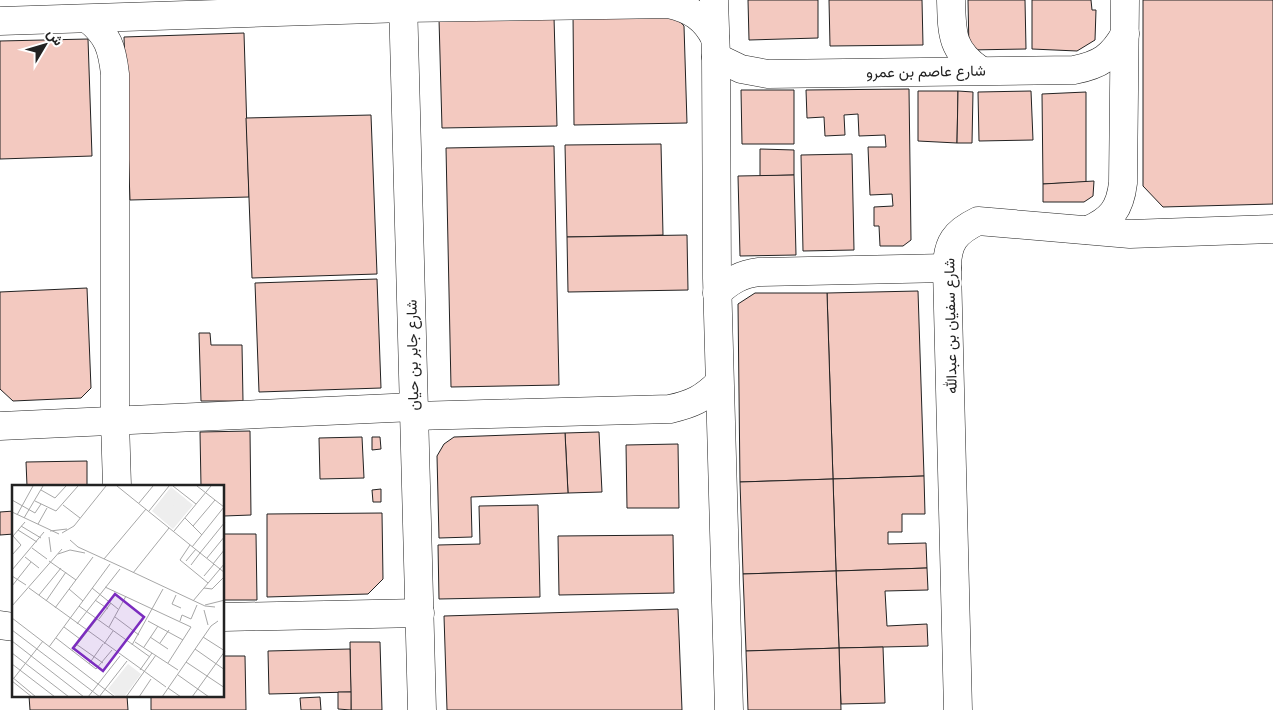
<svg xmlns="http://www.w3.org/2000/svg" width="1273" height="710" font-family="Montserrat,Vazirmatn,sans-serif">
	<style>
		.building { fill: #f3c9c0; stroke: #222 }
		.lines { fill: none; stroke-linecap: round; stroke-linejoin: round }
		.minor-casing { stroke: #222; stroke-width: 29 }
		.minor { stroke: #fff; stroke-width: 28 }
		.labels { text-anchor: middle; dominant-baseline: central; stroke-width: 4; stroke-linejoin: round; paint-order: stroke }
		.street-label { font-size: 15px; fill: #222; stroke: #fff }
		.inset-road { fill: none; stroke: #a7a7a7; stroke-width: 1 }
		.view { fill: #7b2cbf; fill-opacity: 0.15; stroke: #7b2cbf; stroke-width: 2.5 }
		.inset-edge { fill: none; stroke: #222; stroke-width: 2.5 }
	</style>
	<rect width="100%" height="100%" fill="#fff"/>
	<g class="building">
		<path d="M 748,0 L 818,0 L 818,38 L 749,40 Z"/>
		<path d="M 829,0 L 922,0 L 923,45 L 830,46 Z"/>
		<path d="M 968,0 L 1025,0 L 1026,49 L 969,50 Z"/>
		<path d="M 1032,0 L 1091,0 L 1092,10 L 1096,10 L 1095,40 L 1077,51 L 1032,49 Z"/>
		<path d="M 1143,0 L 1273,0 L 1273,204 L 1163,207 L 1143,186 Z"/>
		<path d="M 671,11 L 684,26 L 687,123 L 574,125 L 573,14 Z"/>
		<path d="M 554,17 L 557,126 L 442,128 L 439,19 Z"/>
		<path d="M 244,33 L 249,197 L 130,200 L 124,37 Z"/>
		<path d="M 88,39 L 92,156 L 0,159 L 0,41 Z"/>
		<path d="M 909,89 L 911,240 L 903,246 L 880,246 L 879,226 L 874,226 L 874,207 L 893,206 L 892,194 L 870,195 L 868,147 L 886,147 L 885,135 L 859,136 L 858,114 L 844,115 L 845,135 L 825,136 L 824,117 L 807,118 L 806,90 Z"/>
		<path d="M 741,90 L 794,90 L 794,144 L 742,144 Z"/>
		<path d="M 918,91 L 958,91 L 957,143 L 918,141 Z"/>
		<path d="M 958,91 L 973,92 L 972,143 L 957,143 Z"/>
		<path d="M 1031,91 L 1033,140 L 979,141 L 978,92 Z"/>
		<path d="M 1086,92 L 1086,182 L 1043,184 L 1042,94 Z"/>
		<path d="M 371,115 L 377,274 L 252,278 L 246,118 Z"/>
		<path d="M 661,144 L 663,235 L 567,237 L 565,145 Z"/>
		<path d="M 554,146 L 559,385 L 451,387 L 446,148 Z"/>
		<path d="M 760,149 L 794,150 L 794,175 L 760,176 Z"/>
		<path d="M 852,154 L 854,250 L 803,251 L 801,155 Z"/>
		<path d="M 794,175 L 796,255 L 740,256 L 738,176 Z"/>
		<path d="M 1094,181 L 1093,196 L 1084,202 L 1043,202 L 1043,184 Z"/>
		<path d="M 687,235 L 688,290 L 568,292 L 567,237 Z"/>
		<path d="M 377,279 L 381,388 L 259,392 L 255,283 Z"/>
		<path d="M 87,288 L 91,388 L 81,398 L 13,401 L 0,389 L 0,292 Z"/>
		<path d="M 918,291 L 924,476 L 833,479 L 827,293 Z"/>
		<path d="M 755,293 L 827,293 L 833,479 L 740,482 L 738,304 Z"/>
		<path d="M 199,333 L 210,333 L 211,345 L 242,345 L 243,401 L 201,401 Z"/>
		<path d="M 250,431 L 251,515 L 224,516 L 224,486 L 201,486 L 200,432 Z"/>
		<path d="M 599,432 L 602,492 L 568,493 L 565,433 Z"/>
		<path d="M 565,433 L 568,493 L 471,497 L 472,537 L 439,538 L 437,456 L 444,444 L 454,437 Z"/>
		<path d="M 362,437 L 364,478 L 320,479 L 319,438 Z"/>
		<path d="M 372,437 L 380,437 L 381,449 L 372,450 Z"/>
		<path d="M 678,444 L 679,508 L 627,508 L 626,445 Z"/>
		<path d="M 87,461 L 87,486 L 27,486 L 26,462 Z"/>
		<path d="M 924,476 L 925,514 L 902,514 L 902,532 L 888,532 L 888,544 L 926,543 L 927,568 L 836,571 L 833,479 Z"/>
		<path d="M 833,479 L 836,571 L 743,574 L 740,482 Z"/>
		<path d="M 381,489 L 381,502 L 373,502 L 372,490 Z"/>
		<path d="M 538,505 L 540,597 L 439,599 L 438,545 L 480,544 L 479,506 Z"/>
		<path d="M 14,511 L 14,534 L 0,535 L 0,512 Z"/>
		<path d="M 382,513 L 383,579 L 368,594 L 267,597 L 267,514 Z"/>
		<path d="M 224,534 L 256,534 L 257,600 L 224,600 Z"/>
		<path d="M 673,535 L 674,593 L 559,595 L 558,536 Z"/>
		<path d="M 927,568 L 928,590 L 885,591 L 887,626 L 927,624 L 928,646 L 839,648 L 836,571 Z"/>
		<path d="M 836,571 L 839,648 L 746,651 L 743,574 Z"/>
		<path d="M 678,609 L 682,710 L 447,710 L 444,616 Z"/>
		<path d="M 350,642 L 380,642 L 382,710 L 351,710 Z"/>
		<path d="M 883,647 L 885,703 L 841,704 L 839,648 Z"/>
		<path d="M 839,648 L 841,710 L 748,710 L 746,651 Z"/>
		<path d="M 350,649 L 351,692 L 269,694 L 268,651 Z"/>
		<path d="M 224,656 L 245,656 L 246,710 L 151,710 L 151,696 L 224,696 Z"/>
		<path d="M 338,692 L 351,692 L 351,710 L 338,709 Z"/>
		<path d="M 29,696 L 127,696 L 128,710 L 30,710 Z"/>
		<path d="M 320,697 L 321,710 L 301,710 L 300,698 Z"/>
	</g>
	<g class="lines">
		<defs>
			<g id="minor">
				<path d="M 403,0 L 422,710"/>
				<path d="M 714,0 L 716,57 L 717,278 L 729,710"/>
				<path d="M 951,0 C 952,33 951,50 980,70"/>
				<path d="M 88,19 C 108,35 112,48 115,74 L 115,421 L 117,486"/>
				<path d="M 0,21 L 404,8 L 669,4 C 691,9 705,18 715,38"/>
				<path d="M 716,57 L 741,69 L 768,74 L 1074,70 C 1100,65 1112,57 1125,34"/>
				<path d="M 1088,230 C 1111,220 1120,209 1123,183 L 1125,0"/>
				<path d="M 717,293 C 730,281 741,274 759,272 L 947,268"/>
				<path d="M 414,416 L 670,409 C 692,404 703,399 719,383"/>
				<path d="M 0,426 L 414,407"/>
				<path d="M 224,617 L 420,613"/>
				<path d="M 0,625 L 14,627"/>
				<path d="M 958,710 L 947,268 C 947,243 955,232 978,221 L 1130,234 L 1273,229"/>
			</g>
		</defs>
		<use href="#minor" class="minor-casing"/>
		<use href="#minor" class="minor"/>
	</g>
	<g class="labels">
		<g class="street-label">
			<text transform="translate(926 71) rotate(-1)">شارع عاصم بن عمرو</text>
			<text transform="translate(950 326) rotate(-91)">شارع سفيان بن عبدالله</text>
			<text transform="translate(412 355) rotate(-91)">شارع جابر بن حيان</text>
		</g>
	</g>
	<g transform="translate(12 485)">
		<rect width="212" height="212" fill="#fff"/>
		<path d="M 159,2 L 181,20 L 161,44 L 140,26 ZM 116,179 L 129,189 L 112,212 L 105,212 L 96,204 Z" fill="#eee"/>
		<path d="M161 19a7 7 0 1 1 14 0a7 7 0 1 1-14 0Z" fill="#eee"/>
		<path class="inset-road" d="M 105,1 L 213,88M 161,1 L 184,19M 29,5 L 43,13 L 54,1M 0,15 L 23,28 L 29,19M 23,16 L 44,26 L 66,1M 127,18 L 141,1M 51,20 L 68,33M 137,26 L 157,1M 0,27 L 47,49M 5,30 L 21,1M 12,33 L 31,1M 173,33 L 190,50M 26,39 L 35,23M 9,41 L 29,53M 181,41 L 203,15M 6,45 L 25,57M 38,46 L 55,44M 162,46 L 199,1M 50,48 L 62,41 L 94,1M 1,51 L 13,37M 37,52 L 39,67M 58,55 L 66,62 L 112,83 L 193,121 L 203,122M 178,60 L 168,75 L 196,98M 180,62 L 212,22 L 185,1M 20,63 L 35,74M 188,68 L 213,37M 46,69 L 58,65 L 73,68M 0,70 L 9,60 L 1,51M 13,72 L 27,83M 195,73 L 213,51M 92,74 L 134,24M 37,76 L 64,95M 174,76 L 184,64M 201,79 L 213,64M 179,80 L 188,68M 0,85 L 32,47M 121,88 L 157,43M 0,91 L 14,100M 192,91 L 202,79M 0,101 L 19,77M 93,102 L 179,142 L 156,178M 17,103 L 154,202M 80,103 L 106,124M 192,103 L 200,104 L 213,91M 57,104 L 71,116M 27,110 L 49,83M 164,110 L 160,119 L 169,123M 83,115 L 96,124M 34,116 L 54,87M 181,116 L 213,78M 193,120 L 213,115M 0,121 L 50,64M 67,121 L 138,172M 43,123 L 81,72M 192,125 L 196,140M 103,132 L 127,150M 0,133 L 103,212M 87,134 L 99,118M 136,136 L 171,155M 168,136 L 170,130 L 179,134 L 185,120M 65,139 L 108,84M 52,142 L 68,154M 97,142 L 114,111M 0,145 L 88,212M 138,152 L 156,164M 191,152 L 213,166M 44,153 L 84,184 L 100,165M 0,156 L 72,212M 123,157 L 166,185M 148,158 L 157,145M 64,159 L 91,178M 92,159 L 101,146M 120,160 L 151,104M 37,162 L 98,79M 132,162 L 146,141M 183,164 L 213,185M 60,166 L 85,134M 0,168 L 57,212M 174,177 L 213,203M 0,179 L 43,212M 77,179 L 91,159M 128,185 L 140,168M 166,190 L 197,212M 0,192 L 24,212M 2,193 L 31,156M 0,196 L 20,212M 156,203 L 169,212M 76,212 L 108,171M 87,212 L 115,176M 114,212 L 144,170M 127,212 L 139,194M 150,212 L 199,141 L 206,136M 180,212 L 213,166"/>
		<path class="view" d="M 103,109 L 132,132 L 91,186 L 61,163 Z"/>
		<rect width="212" height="212" class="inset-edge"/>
	</g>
	<g transform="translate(45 45) rotate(52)" stroke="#ffffff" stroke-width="4" paint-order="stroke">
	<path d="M0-4L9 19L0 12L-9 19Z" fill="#222222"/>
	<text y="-8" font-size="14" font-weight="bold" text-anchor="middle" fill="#222222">ش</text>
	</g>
</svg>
